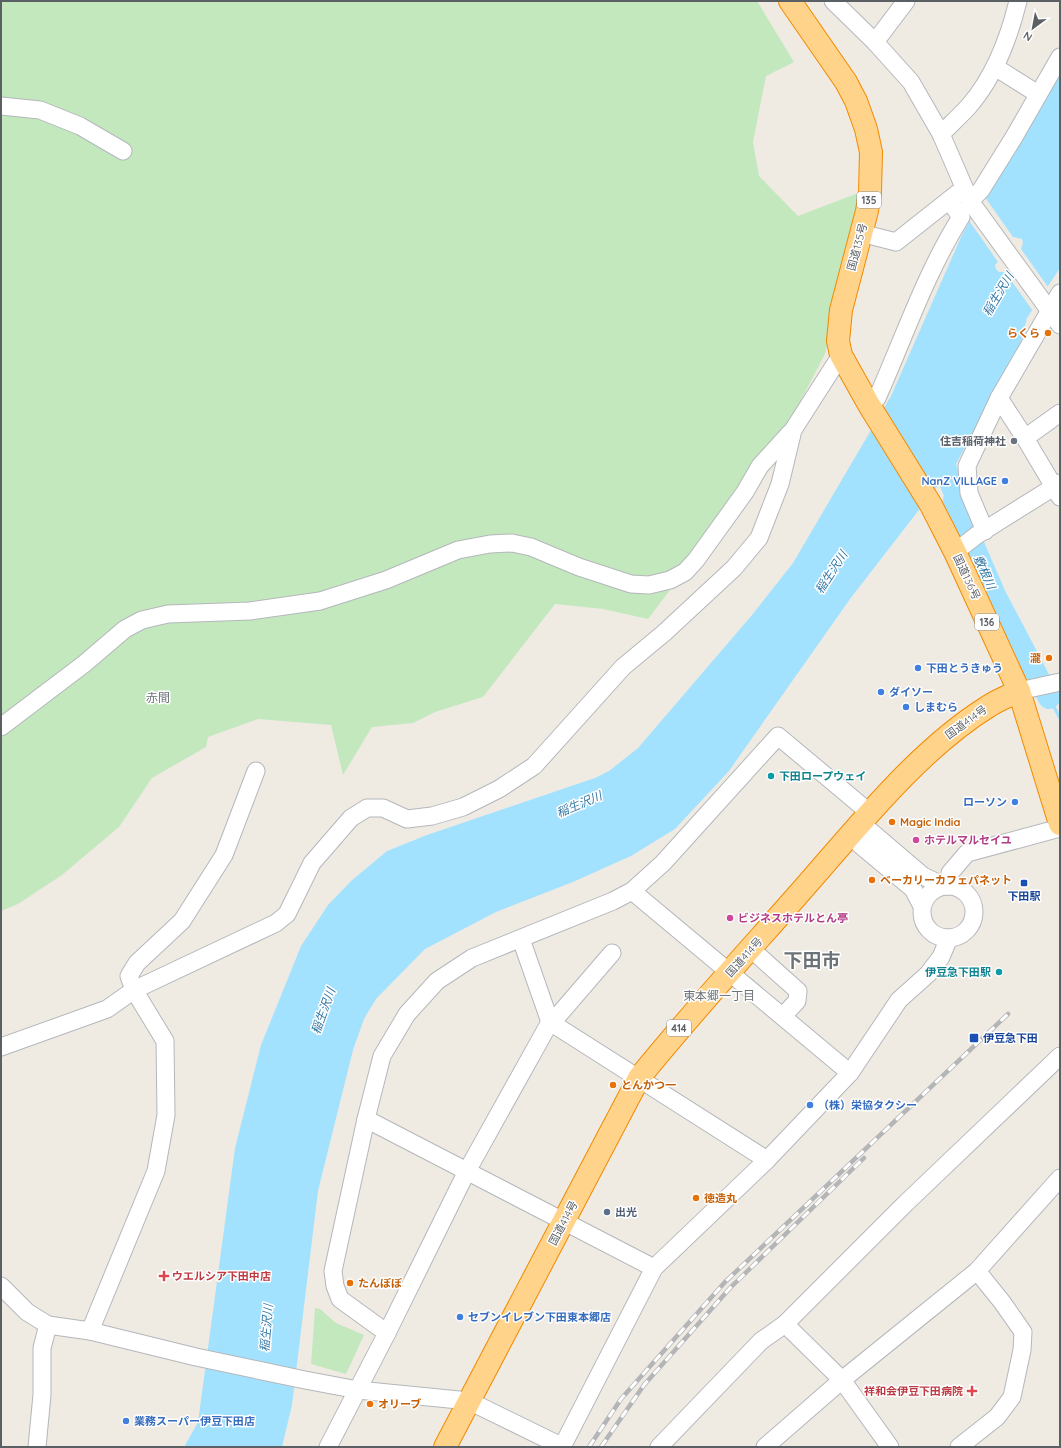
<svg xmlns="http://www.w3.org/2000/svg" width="1061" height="1448" font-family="Quicksand,'Noto Sans JP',sans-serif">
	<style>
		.green { fill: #c3e8be }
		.water { fill: #a3e2ff }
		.pier { fill: #efebe3 }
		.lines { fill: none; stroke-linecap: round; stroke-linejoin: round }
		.stream { stroke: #a3e2ff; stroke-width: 3.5 }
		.river { stroke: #a3e2ff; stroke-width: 22 }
		.minor-casing { stroke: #b4b7bb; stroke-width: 19 }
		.highway-casing { stroke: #f28a00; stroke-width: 24 }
		.minor { stroke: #fff; stroke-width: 17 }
		.highway { stroke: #ffd38a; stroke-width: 22 }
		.rail-casing { stroke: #b4b5b6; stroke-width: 4.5 }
		.rail { stroke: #fff; stroke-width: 3; stroke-dasharray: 9; stroke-linecap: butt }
		.food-dot { fill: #e8710a; stroke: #fff; stroke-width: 1.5 }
		.worship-dot { fill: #6b7280; stroke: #fff; stroke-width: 1.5 }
		.shop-dot { fill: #3f7fe0; stroke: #fff; stroke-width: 1.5 }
		.culture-dot { fill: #0f9aa8; stroke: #fff; stroke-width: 1.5 }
		.hotel-dot { fill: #d1479c; stroke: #fff; stroke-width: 1.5 }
		.transit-dot { fill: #1a4fb4; stroke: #fff; stroke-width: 1.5 }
		.service-dot { fill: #5c6f8a; stroke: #fff; stroke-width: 1.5 }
		.health-dot { fill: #e0444e; stroke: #fff; stroke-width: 1.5 }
		.labels { text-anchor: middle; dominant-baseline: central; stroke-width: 3; stroke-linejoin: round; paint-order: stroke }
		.shield { fill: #fff; stroke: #8c9093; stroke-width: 1 }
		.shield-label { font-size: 10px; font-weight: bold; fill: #5b6065 }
		.street-label { font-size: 11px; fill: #5b6065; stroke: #fff }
		.food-label { font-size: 11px; font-weight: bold; fill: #c56008; stroke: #fff; text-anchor: start }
		.worship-label { font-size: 11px; font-weight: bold; fill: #5b616d; stroke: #fff; text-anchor: end }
		.shop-label { font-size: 11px; font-weight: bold; fill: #366cbe; stroke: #fff; text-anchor: start }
		.culture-label { font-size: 11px; font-weight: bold; fill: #0d838f; stroke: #fff; text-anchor: start }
		.hotel-label { font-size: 11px; font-weight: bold; fill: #b23c85; stroke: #fff; text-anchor: start }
		.transit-label { font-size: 11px; font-weight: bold; fill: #164399; stroke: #fff }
		.service-label { font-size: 11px; font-weight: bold; fill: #4e5e75; stroke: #fff; text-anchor: start }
		.health-label { font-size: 11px; font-weight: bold; fill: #be3a42; stroke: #fff; text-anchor: start }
		.water-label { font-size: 12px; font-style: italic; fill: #3578a5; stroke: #fff }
		.neighbourhood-label { font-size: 12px; fill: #6c7377; stroke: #fff }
		.town-label { font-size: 19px; font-weight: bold; fill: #6c7377; stroke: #fff }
	</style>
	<rect width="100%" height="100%" fill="#efebe3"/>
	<g class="green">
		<path d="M 1,1 L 757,1 L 794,62 L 766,76 L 753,142 L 759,176 L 798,216 L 866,190 L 825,354 L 773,454 L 648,619 L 603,609 L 555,604 L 483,697 L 435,712 L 413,723 L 372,727 L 343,775 L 331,725 L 258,719 L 208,737 L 206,747 L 152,778 L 119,827 L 62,875 L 18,904 L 1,911 Z"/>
		<path d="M 315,1308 L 320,1309 L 336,1323 L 364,1335 L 346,1374 L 311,1364 Z"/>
	</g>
	<path class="water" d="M 1060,65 L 1060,268 L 1027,318 L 1020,344 L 956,464 L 973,525 L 958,530 L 939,484 L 850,599 L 729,771 L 675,829 L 631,856 L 573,882 L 496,912 L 425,949 L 376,999 L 364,1019 L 353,1050 L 318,1191 L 292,1405 L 282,1447 L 184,1447 L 198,1422 L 235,1148 L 261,1045 L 301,946 L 328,905 L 351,881 L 387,851 L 427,835 L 595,778 L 609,771 L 638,748 L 752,615 L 793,563 L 891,396 L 961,237 L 983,195 Z"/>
	<path class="pier" d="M 982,193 L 1013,237 L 1022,239 L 1023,243 L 1021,249 L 1048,287 L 1033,311 L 1005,272 L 999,272 L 996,269 L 995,265 L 998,262 L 968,219 Z"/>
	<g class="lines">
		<path class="stream" d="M 1049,698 L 1060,718"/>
		<path class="river" d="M 954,500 L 995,595 L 1049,698"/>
		<defs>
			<g id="minor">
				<path d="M 833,1 L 875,42 L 911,82 L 941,134 L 970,201 L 1060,325"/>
				<path d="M 875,42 L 906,1"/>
				<path d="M 995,67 L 1038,94"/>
				<path d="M 1,106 L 40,110 L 80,126 L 123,151"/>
				<path d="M 941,134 C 950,125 960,116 969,106 C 994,77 1009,38 1018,1"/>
				<path d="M 970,201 L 981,190 L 1014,137 L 1060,57"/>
				<path d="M 861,233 L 896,242 L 958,193"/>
				<path d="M 999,398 L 1025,438 L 1060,497"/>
				<path d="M 869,405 L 877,398 C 904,338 925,274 961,217 L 949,200"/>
				<path d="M 1025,438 L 1060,413"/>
				<path d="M 985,531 L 969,493 L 967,466 L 999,398 L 1060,293"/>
				<path d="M 955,552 L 977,535 L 1060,483"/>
				<path d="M 1019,691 L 1060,682"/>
				<path d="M 1,727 L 84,664 L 125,629 L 142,620 L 168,614 L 250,611 L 320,601 L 386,580 L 458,550 L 490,544 L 512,543 L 531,547 L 579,567 L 631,584 L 649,585 L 670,580 L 685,572 L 696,560 L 745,492 L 760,466 L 790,433"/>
				<path d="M 948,886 L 950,873 L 967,853 L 1060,828"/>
				<circle cx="948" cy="912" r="26"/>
				<path d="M 632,891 L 850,1073"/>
				<path d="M 922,906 L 913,889 L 859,844 L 856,829 L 869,830 L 923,876 L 944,886"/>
				<path d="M 521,939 L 550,1022 L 767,1160"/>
				<path d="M 751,949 L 798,991 L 797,1001 L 783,1016"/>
				<path d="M 1,1047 L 107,1009 L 134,990 L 276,923 L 287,914 L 312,863 L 351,818 L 367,808 L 383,808 L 407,819 L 432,816 L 463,807 L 499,789 L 534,766 L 623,667 L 664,633 L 734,568 L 759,538 L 780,484 L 793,430 L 841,355"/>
				<path d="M 366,1119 L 654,1268"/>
				<path d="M 1,1286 L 27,1312 L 48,1325 L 90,1331 L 196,1357 L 305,1380 L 358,1390 L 469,1401 L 563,1447"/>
				<path d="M 785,1324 L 842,1380 L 890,1447"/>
				<path d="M 90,1331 L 156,1171 L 166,1115 L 165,1041 L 134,990 L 129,976 L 137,963 L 182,921 L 224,855 L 256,771"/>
				<path d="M 387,1333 L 340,1299 L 335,1286 L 333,1271 L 366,1119 L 382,1056 L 407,1014 L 437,981 L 472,958 L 613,901 L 632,891 L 663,863 L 778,736 L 870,813"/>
				<path d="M 37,1447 L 42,1395 L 42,1348 L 48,1325"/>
				<path d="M 328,1447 L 387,1333 L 467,1171 L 550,1022 L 556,1018 L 612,953"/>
				<path d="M 562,1447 L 654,1268 L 767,1160 L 850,1073 L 899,1000 L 928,974 L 941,957 L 949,938"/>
				<path d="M 659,1447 L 761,1341 L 785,1324 L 906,1203 L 1060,1056"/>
				<path d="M 765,1447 L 842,1380 L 977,1271 L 1060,1178"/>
				<path d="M 959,1447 L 997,1417 L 1012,1397 L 1022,1350 L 1023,1332 L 1002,1302 L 977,1271"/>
			</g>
			<g id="highway">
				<path d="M 790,1 L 846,82 L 856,101 L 866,129 L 871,152 L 870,192 L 867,211 L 841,310 L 838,341 L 841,355 L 869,405 L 931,505 L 955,552 L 1019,691 L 1060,824"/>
				<path d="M 445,1447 L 639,1078 C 689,1016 743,957 796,897 C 853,833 916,751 989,706 C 998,700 1009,696 1019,691"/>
			</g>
		</defs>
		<use href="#minor" class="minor-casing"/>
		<use href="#highway" class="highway-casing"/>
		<use href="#minor" class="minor"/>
		<use href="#highway" class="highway"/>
		<defs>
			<g id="rail">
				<path d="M 589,1447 L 621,1399 L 725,1282 L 1008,1014"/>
				<path d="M 601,1447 L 644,1385 L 731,1287 L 864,1158"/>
			</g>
		</defs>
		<use href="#rail" class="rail-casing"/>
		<use href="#rail" class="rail"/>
	</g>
	<g class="food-dot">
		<circle cx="1048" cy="333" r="4"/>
		<circle cx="1049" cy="658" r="4"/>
		<circle cx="892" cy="822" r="4"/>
		<circle cx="872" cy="880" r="4"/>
		<circle cx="613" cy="1085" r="4"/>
		<circle cx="696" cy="1198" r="4"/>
		<circle cx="350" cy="1283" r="4"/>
		<circle cx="370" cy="1404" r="4"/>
	</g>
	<circle class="worship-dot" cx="1014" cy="441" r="4"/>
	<g class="shop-dot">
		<circle cx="1005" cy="481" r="4"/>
		<circle cx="918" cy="668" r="4"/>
		<circle cx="881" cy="692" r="4"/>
		<circle cx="906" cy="707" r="4"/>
		<circle cx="1015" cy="802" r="4"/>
		<circle cx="810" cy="1105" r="4"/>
		<circle cx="460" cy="1317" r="4"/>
		<circle cx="126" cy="1421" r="4"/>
	</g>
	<g class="culture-dot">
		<circle cx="771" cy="776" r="4"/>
		<circle cx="999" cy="972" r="4"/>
	</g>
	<g class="hotel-dot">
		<circle cx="916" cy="840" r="4"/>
		<circle cx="730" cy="918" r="4"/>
	</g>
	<g class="transit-dot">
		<rect x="1020" y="879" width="8" height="8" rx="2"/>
		<rect x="969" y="1033" width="10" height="10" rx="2"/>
	</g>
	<circle class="service-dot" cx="607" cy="1212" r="4"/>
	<g class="health-dot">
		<path d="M162 1270h4v4h4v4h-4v4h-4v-4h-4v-4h4z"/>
		<path d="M970 1385h4v4h4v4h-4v4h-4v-4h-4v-4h4z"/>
	</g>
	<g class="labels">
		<g class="shield">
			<rect x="857" y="192" width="24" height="16" rx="3"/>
			<rect x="975" y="614" width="24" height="16" rx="3"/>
			<rect x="667" y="1020" width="24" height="16" rx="3"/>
		</g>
		<g class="shield-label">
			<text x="869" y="200">135</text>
			<text x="987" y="622">136</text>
			<text x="679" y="1028">414</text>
		</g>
		<g class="street-label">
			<text transform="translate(857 247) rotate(-75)">国道135号</text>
			<text transform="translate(967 577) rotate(65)">国道136号</text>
			<text transform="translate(966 722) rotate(-36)">国道414号</text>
			<text transform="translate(744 957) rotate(-48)">国道414号</text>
			<text transform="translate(563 1223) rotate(-62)">国道414号</text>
		</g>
		<g class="food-label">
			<text x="1040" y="333" text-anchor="end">らくら</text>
			<text x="1041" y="658" text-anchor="end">瀧</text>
			<text x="900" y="822">Magic India</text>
			<text x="880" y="880">ベーカリーカフェパネット</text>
			<text x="621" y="1085">とんかつ一</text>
			<text x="704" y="1198">徳造丸</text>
			<text x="358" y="1283">たんぽぽ</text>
			<text x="378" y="1404">オリーブ</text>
		</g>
		<g class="worship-label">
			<text x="1006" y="441">住吉稲荷神社</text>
		</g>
		<g class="shop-label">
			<text x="997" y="481" text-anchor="end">NanZ VILLAGE</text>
			<text x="926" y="668">下田とうきゅう</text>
			<text x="889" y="692">ダイソー</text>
			<text x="914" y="707">しまむら</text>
			<text x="1007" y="802" text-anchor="end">ローソン</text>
			<text x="818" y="1105">（株）栄協タクシー</text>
			<text x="468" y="1317">セブンイレブン下田東本郷店</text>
			<text x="134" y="1421">業務スーパー伊豆下田店</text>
		</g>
		<g class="culture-label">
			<text x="779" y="776">下田ロープウェイ</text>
			<text x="991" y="972" text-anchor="end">伊豆急下田駅</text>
		</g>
		<g class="hotel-label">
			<text x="924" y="840">ホテルマルセイユ</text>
			<text x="738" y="918">ビジネスホテルとん亭</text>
		</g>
		<g class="transit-label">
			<text x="1024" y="896">下田駅</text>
			<text x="983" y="1038" text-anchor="start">伊豆急下田</text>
		</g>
		<g class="service-label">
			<text x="615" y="1212">出光</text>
		</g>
		<g class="health-label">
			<text x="172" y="1276">ウエルシア下田中店</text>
			<text x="963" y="1391" text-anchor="end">祥和会伊豆下田病院</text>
		</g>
		<g class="water-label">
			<text transform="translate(998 294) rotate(-59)">稲生沢川</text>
			<text transform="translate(831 572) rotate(-57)">稲生沢川</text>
			<text transform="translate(985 572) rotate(66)">敷根川</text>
			<text transform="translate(579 804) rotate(-23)">稲生沢川</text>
			<text transform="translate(323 1011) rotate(-70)">稲生沢川</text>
			<text transform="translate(266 1328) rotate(-85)">稲生沢川</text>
		</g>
		<g class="neighbourhood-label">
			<text x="158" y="697">赤間</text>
			<text x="719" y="995">東本郷一丁目</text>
		</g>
		<g class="town-label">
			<text x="812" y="960">下田市</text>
		</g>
	</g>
	<rect width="1061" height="1448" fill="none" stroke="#5b6065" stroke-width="4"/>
	<g transform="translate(1033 28) rotate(212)" stroke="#ffffff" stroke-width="3" paint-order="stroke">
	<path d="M0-3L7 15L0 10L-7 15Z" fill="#5b6065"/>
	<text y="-6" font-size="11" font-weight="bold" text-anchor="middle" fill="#5b6065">N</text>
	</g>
</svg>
